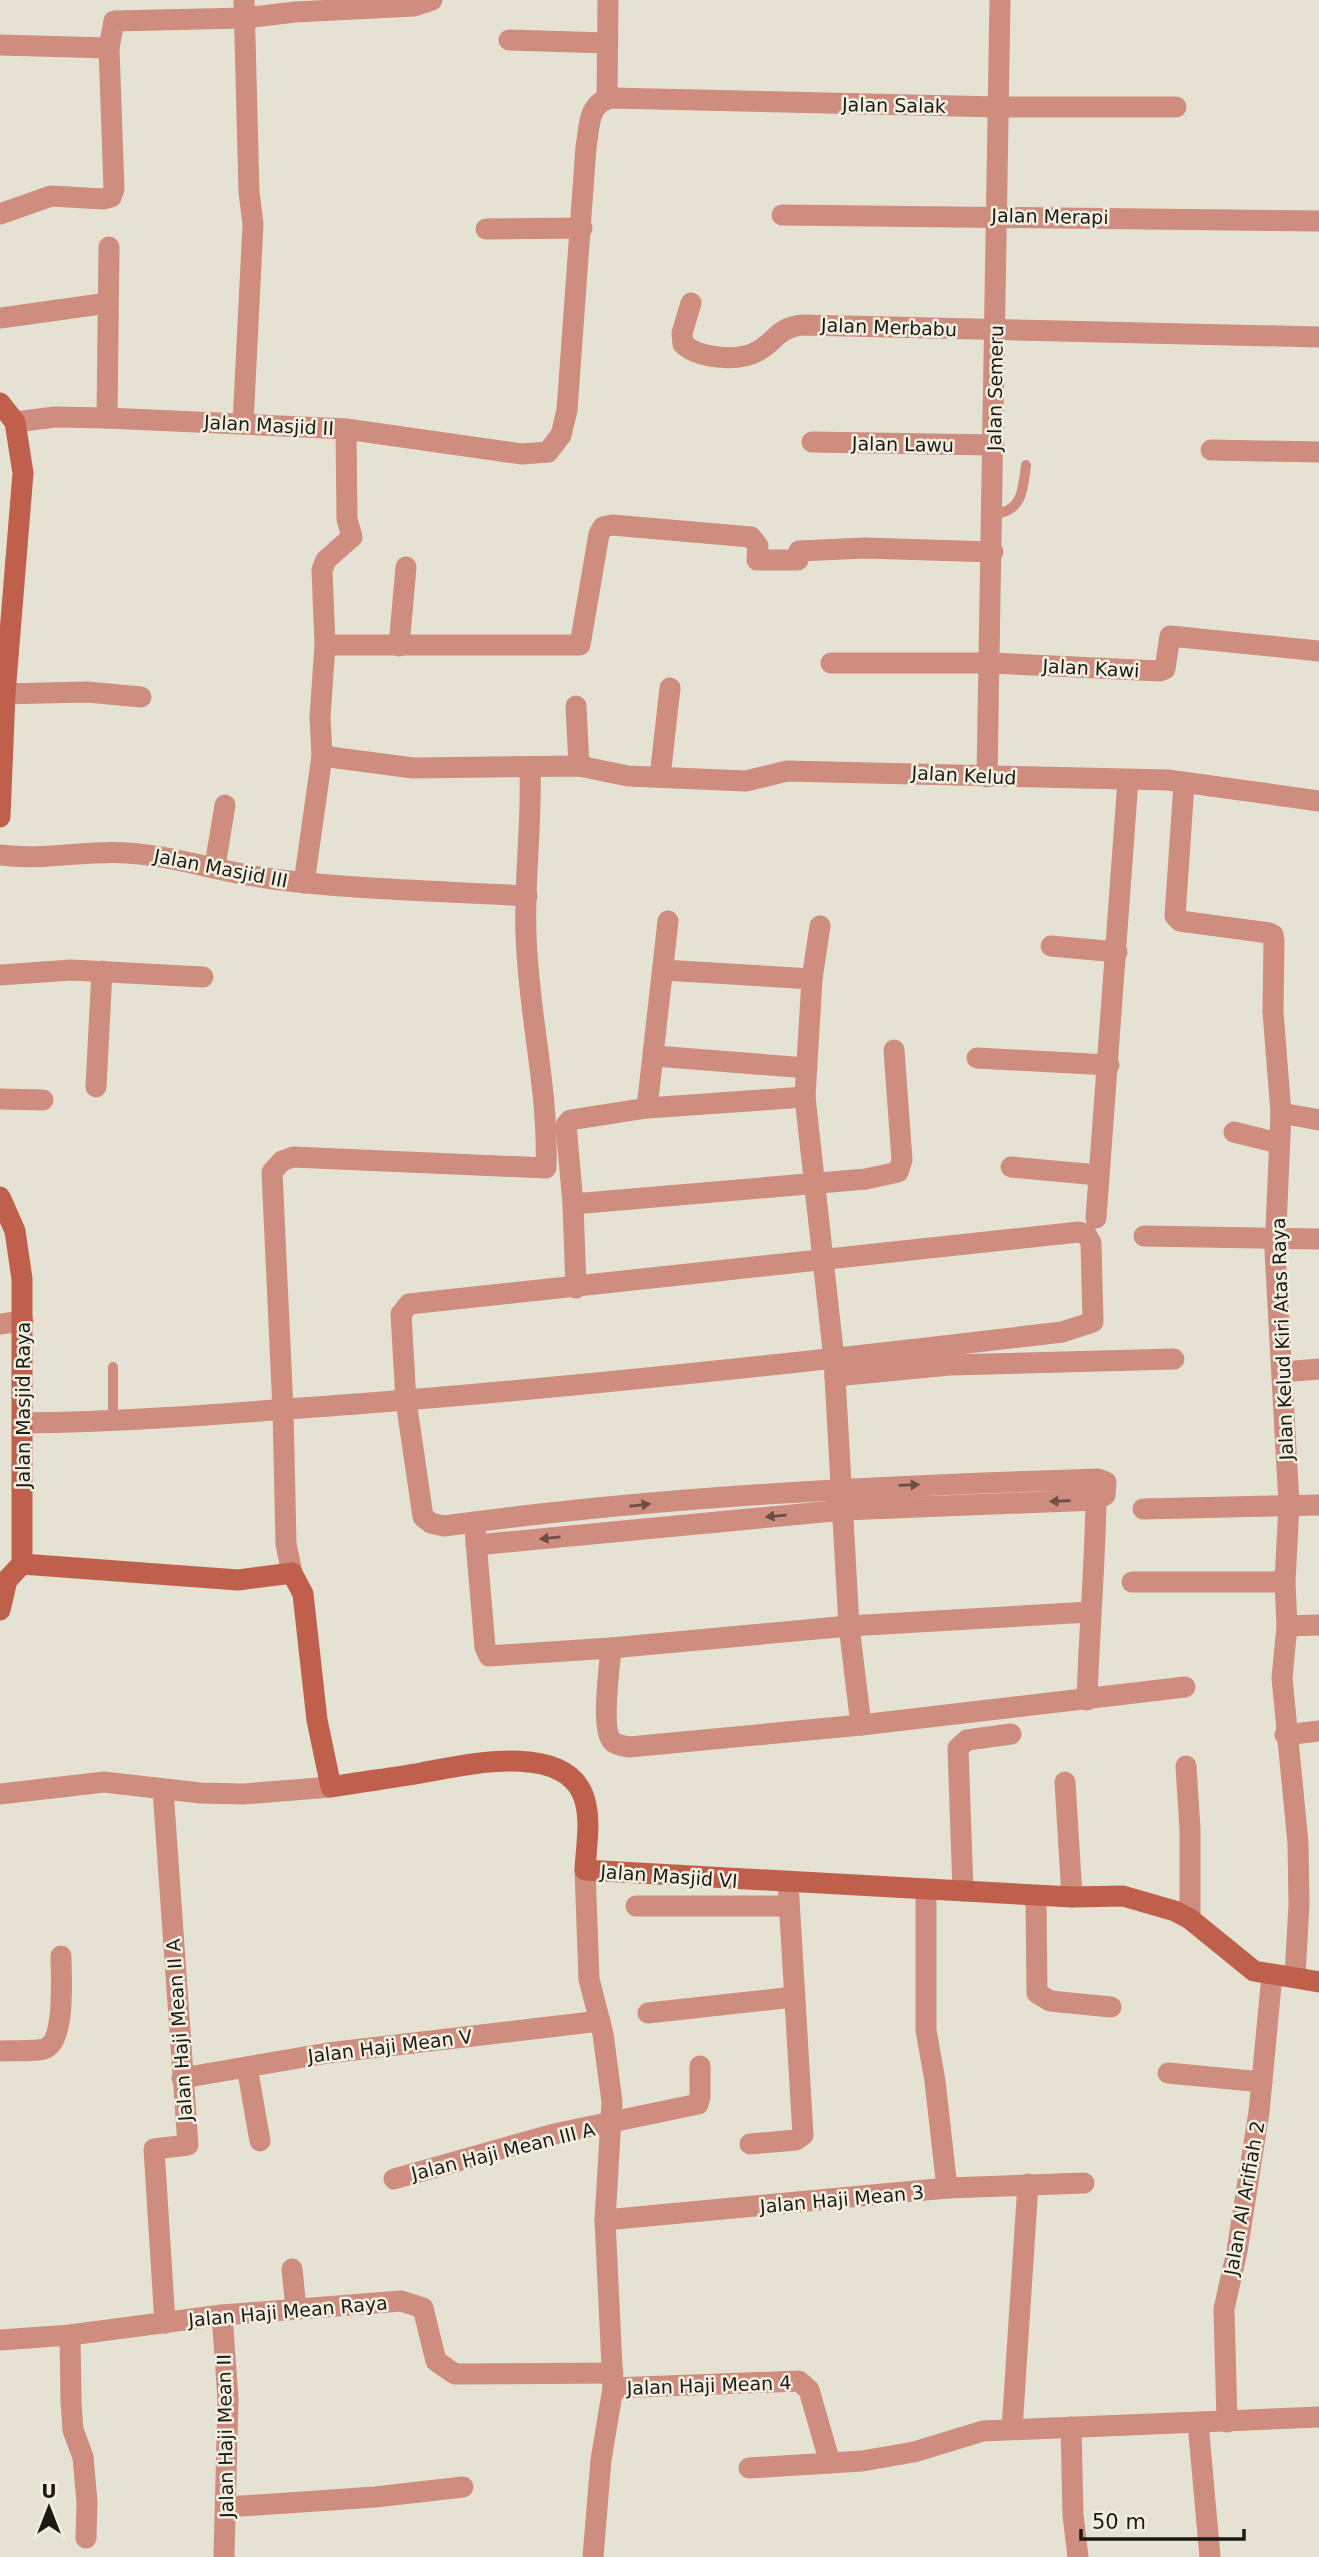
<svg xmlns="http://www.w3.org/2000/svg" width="1319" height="2557" font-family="'DejaVu Sans',sans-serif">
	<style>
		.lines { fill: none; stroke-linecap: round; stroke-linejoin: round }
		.lane { stroke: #ce8d7e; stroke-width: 10 }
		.street { stroke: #ce8d7e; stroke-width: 21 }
		.secondary { stroke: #bf604c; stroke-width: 21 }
		.oneway { fill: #6c4e44 }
		.labels { text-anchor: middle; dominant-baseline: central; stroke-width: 5; stroke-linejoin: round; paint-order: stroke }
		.street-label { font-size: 19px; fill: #1c1a15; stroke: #f3efe0 }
	</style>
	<rect width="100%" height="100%" fill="#e5e2d3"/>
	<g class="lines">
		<g class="lane">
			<path d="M 993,514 C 1023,512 1023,489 1026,465"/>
			<path d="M 113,1367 L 113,1423"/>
		</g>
		<g class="street">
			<path d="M 509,40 L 607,43"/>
			<path d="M 0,45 L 109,48"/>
			<path d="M 607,99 L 608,0"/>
			<path d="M 0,214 L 51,196 L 103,199 L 111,197 L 114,189 L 109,48 L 114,21 L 244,18 L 295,12 L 414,6 L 432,0"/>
			<path d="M 782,215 L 1319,221"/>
			<path d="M 486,229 L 582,228"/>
			<path d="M 691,303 L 682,333 L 683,344 C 698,358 737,362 756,352 C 776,342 776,328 802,325 L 1319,337"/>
			<path d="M 0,318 L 108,303"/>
			<path d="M 107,418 L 109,247"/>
			<path d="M 15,422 L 55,417 L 107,418 L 346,429 L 522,454 L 548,452 L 561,435 L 567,410 L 586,147 C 590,126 587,104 611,98 L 999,107 L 1176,107"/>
			<path d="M 243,424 L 253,224 L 249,192 L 244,0"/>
			<path d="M 812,442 L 994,445"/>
			<path d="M 1211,450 L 1319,452"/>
			<path d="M 325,645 L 580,645 L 599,534 L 603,527 L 612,525 L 751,537 L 758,546 L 757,560 L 798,560 L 799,551 L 865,548 L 993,552"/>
			<path d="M 399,646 L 406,567"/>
			<path d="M 831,663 L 990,663 L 1160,671 L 1165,669 L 1170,636 L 1319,651"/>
			<path d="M 0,694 L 87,692 L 141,697"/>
			<path d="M 576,706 L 579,766"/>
			<path d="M 322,756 L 413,768 L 579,766 L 628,776 L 746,781 L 787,771 L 1168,780 L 1319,801"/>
			<path d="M 660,777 L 670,688"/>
			<path d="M 987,777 L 1000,0"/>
			<path d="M 1184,784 L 1175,916 L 1180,921 L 1269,933 L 1273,935 L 1274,941 L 1273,1012 L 1281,1113 L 1275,1251 L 1289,1504 L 1285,1582 L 1287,1626 L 1282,1678 L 1298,1843 L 1299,1904 L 1295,1976"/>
			<path d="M 0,855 C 43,861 84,850 127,853 C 177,856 223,873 273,879 C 356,890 442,891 527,896"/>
			<path d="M 215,866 L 225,805"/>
			<path d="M 304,883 L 322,756 L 320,717 L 325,645 L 322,570 L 326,560 L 352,537 L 347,519 L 346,429"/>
			<path d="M 820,926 L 812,979 L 805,1097 L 834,1359 L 849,1626 L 861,1725"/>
			<path d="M 1051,946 L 1117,952"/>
			<path d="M 663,970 L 812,979"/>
			<path d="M 0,975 L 71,970 L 203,977"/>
			<path d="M 655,1056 L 807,1068"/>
			<path d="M 977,1058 L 1109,1065"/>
			<path d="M 96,1087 L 102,971"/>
			<path d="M 0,1099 L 43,1100"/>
			<path d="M 647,1108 L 668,921"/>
			<path d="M 1281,1113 L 1319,1120"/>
			<path d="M 1234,1132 L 1278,1143"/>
			<path d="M 1011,1167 L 1098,1175"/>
			<path d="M 573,1204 L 866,1179 L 898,1172 L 902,1160 L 894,1050"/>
			<path d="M 1096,1218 L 1128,780"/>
			<path d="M 1144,1236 L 1319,1239"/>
			<path d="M 576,1288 L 573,1204 L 566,1125 L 570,1120 L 647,1108 L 805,1097"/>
			<path d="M 0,1324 L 23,1321"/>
			<path d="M 1283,1372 L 1319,1369"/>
			<path d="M 835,1376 L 950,1365 L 1174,1359"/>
			<path d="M 23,1423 C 135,1422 245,1412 356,1404 C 592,1386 827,1360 1062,1332 L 1093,1322 L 1091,1243 L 1086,1234 L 1079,1232 L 409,1304 L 401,1314 L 406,1401 L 423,1517 L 431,1523 L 444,1526 C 661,1496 880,1486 1098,1479 L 1106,1482 L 1105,1495 L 1096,1500 L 844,1510 L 476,1545"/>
			<path d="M 1143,1509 L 1319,1505"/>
			<path d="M 475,1530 L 485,1647 L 489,1656 L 611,1648 L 849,1626 L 1090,1612"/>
			<path d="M 292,1573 L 286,1544 L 283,1410 L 272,1172 L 282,1161 L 293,1157 L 546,1168 C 549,1089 528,1013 526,934 C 524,879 532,824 530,769"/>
			<path d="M 1132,1582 L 1285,1582"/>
			<path d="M 1287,1626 L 1319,1625"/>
			<path d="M 611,1648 C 610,1665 600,1731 613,1742 C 617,1745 624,1746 629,1747 L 861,1725 L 1185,1687"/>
			<path d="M 1087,1700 C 1089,1633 1095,1567 1096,1500"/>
			<path d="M 1285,1735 L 1319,1731"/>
			<path d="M 1186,1766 L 1190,1829 L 1190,1919"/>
			<path d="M 1065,1782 L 1072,1897"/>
			<path d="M 163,1790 L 188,2145 L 154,2149 L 165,2323"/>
			<path d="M 0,1794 L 104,1782 L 200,1793 L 243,1794 L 331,1787"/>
			<path d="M 585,1870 L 589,1979 L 603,2034 L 612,2102 L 605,2220 L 613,2388 L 601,2460 L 593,2557"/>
			<path d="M 963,1891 L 958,1748 L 967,1740 L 1011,1734"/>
			<path d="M 1036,1895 L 1037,1993 L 1050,2001 L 1111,2007"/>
			<path d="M 636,1906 L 788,1906"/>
			<path d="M 648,2013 L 794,1997"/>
			<path d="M 0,2051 C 13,2050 31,2052 44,2049 C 66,2042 61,1977 61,1956"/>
			<path d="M 247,2067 L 260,2141"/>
			<path d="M 1168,2073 L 1262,2082"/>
			<path d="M 182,2078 L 328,2053 L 600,2021"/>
			<path d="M 750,2144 L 796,2140 L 803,2135 L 788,1882"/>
			<path d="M 394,2179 L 554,2134 L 698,2104 L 700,2097 L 700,2066"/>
			<path d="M 947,2188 L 1084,2183"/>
			<path d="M 605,2220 L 947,2188 L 935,2081 L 926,2030 L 926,1889"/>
			<path d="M 292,2269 L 296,2309"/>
			<path d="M 222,2315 L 228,2399 L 224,2557"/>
			<path d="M 70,2335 L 71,2402 L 73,2430 L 83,2457 L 87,2502 L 86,2538"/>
			<path d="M 0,2340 L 70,2335 L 222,2315 L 401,2301 L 423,2308 L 436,2361 L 455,2374 L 613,2373"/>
			<path d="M 613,2388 L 799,2381 L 809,2390 L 830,2463"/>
			<path d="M 1227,2422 L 1224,2309 L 1237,2251 L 1259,2112 L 1272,1975"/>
			<path d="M 1198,2423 L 1210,2557"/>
			<path d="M 1071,2427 L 1073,2515 L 1078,2557"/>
			<path d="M 1012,2429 L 1028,2184"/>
			<path d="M 749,2468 L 862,2461 L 914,2452 L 983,2431 L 1319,2417"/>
			<path d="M 227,2507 L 375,2497 L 463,2487"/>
		</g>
		<g class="secondary">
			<path d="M 0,403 L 15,422 L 23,473 L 5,694 L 0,817"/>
			<path d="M 0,1197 L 15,1231 L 22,1279 L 22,1564 L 7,1580 L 0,1610"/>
			<path d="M 22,1564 L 238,1580 L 292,1573 L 303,1594 L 317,1720 L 331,1787 C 361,1782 391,1778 421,1773 C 464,1765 569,1740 585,1801 C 591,1823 586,1848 585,1870 L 1072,1897 L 1123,1896 L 1175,1911 L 1190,1919 L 1254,1971 L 1319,1982"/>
		</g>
	</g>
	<defs><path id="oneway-solid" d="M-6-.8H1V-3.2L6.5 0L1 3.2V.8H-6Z" transform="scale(1.75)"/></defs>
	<g class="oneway">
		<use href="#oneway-solid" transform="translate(909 1485) rotate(-2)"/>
		<use href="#oneway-solid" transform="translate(1060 1501) rotate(178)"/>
		<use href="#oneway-solid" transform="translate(640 1505) rotate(-6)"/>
		<use href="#oneway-solid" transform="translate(776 1516) rotate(175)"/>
		<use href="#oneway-solid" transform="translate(550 1538) rotate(174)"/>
	</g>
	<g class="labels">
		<g class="street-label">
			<text transform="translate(894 105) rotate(1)">Jalan Salak</text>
			<text transform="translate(1050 216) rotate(1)">Jalan Merapi</text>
			<text transform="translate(889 327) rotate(2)">Jalan Merbabu</text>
			<text transform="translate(995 388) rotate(-89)">Jalan Semeru</text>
			<text transform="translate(269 425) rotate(3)">Jalan Masjid II</text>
			<text transform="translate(903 444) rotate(1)">Jalan Lawu</text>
			<text transform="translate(1091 668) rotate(3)">Jalan Kawi</text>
			<text transform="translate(964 775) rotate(3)">Jalan Kelud</text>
			<text transform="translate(221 868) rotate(11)">Jalan Masjid III</text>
			<text transform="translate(1282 1339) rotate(-92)">Jalan Kelud Kiri Atas Raya</text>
			<text transform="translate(23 1405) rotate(-90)">Jalan Masjid Raya</text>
			<text transform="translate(669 1876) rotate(4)">Jalan Masjid VI</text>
			<text transform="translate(179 2030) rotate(-94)">Jalan Haji Mean II A</text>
			<text transform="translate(390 2046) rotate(-7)">Jalan Haji Mean V</text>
			<text transform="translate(503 2151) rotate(-14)">Jalan Haji Mean III A</text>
			<text transform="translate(1244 2198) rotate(-80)">Jalan Al Arifiah 2</text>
			<text transform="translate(842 2199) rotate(-5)">Jalan Haji Mean 3</text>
			<text transform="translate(288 2311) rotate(-5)">Jalan Haji Mean Raya</text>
			<text transform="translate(709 2385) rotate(-2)">Jalan Haji Mean 4</text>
			<text transform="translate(225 2436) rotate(-91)">Jalan Haji Mean II</text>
		</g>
	</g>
	<g transform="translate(49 2508)" stroke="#f3efe0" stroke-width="5" paint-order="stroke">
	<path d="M0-5L12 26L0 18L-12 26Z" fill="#1c1a15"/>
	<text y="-10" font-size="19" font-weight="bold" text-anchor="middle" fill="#1c1a15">U</text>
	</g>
	<path d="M1081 2529v10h163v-10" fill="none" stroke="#1c1a15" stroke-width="3.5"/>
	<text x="1092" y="2529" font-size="21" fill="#1c1a15" stroke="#f3efe0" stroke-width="5" paint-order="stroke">50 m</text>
</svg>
